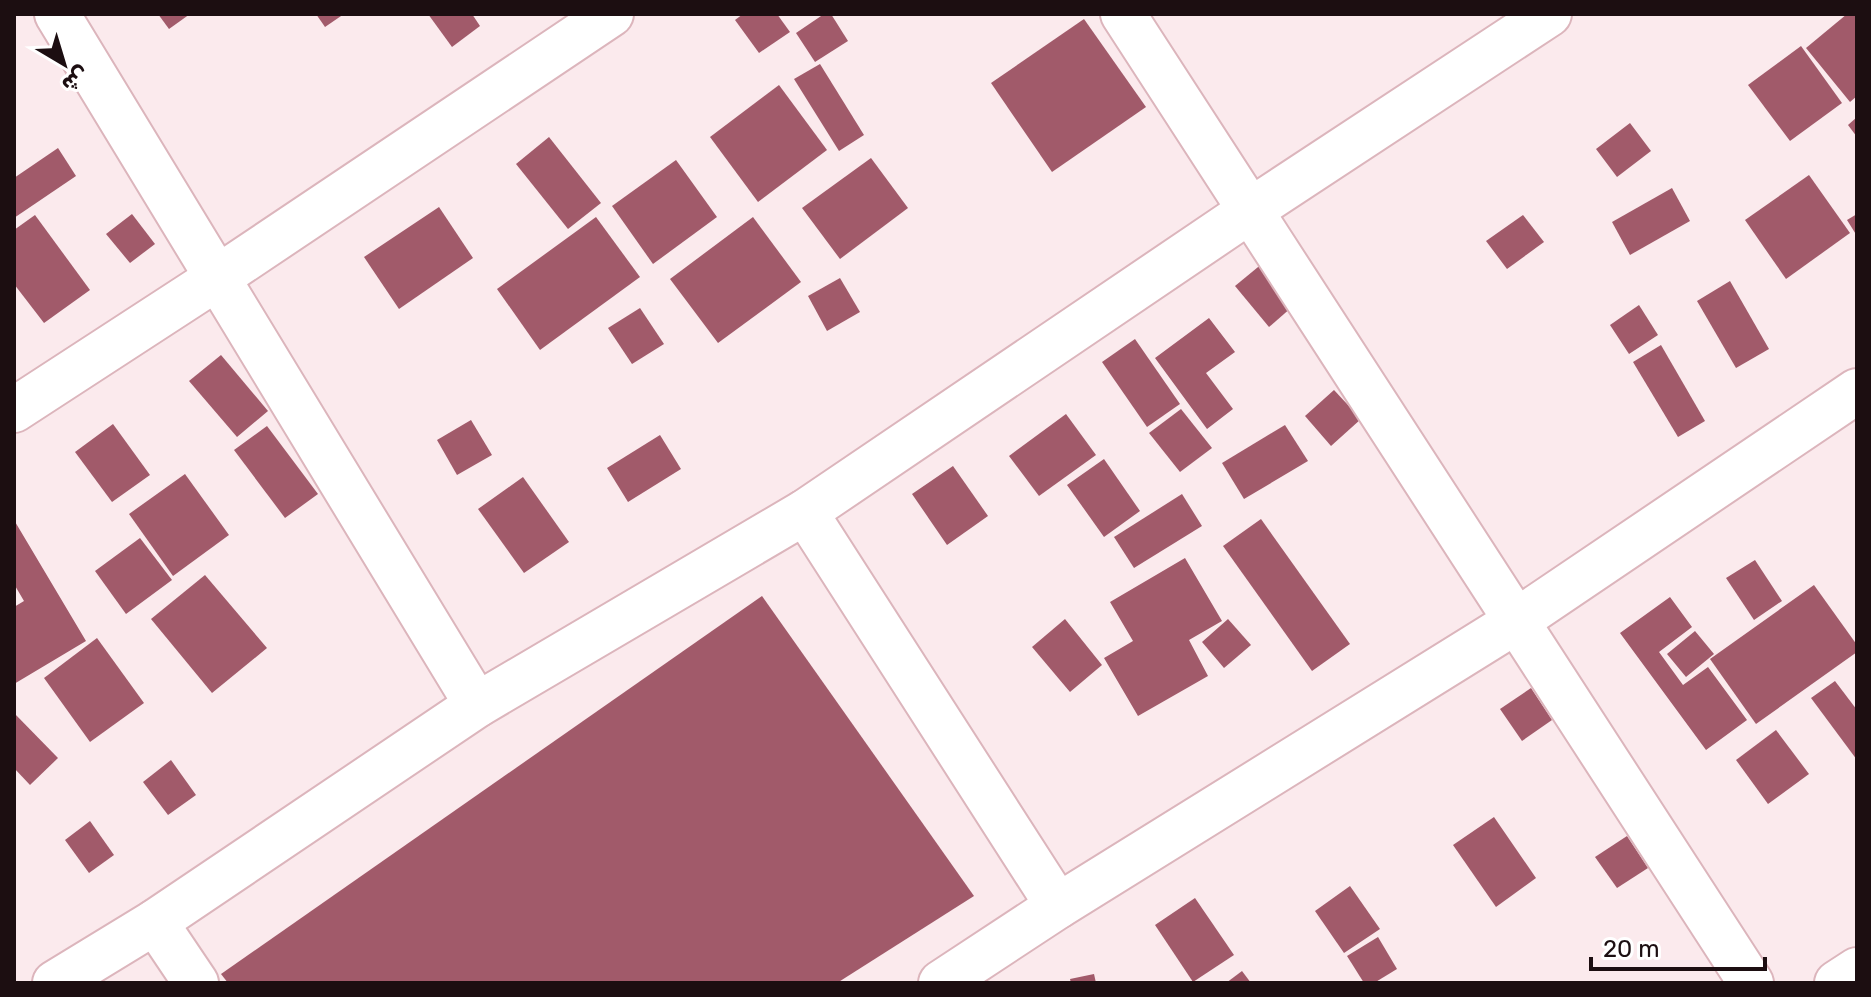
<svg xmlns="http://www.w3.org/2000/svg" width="1871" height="997" font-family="Rubik,Cairo,sans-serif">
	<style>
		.building { fill: #a15a6a }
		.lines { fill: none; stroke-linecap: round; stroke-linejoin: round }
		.street-casing { stroke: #dcb5bc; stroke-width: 48 }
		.street { stroke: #fff; stroke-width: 44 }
	</style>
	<rect width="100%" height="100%" fill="#fbeaed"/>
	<g class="building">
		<path d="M 158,14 L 190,14 L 169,29 Z"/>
		<path d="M 316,14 L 344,14 L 325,27 Z"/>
		<path d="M 428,14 L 472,14 L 480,26 L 452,47 Z"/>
		<path d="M 743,14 L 777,14 L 790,32 L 759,53 L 735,20 Z"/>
		<path d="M 824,14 L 831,14 L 848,41 L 815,62 L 796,33 Z"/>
		<path d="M 1847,14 L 1857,16 L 1857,96 L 1850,102 L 1806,48 Z"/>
		<path d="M 1084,19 L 1146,107 L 1052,172 L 991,83 Z"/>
		<path d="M 1801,46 L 1842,103 L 1790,141 L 1748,85 Z"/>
		<path d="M 820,64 L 864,135 L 839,151 L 794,79 Z"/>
		<path d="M 779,85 L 827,150 L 758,202 L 710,137 Z"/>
		<path d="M 1857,117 L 1857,137 L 1848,125 Z"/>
		<path d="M 1630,123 L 1651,151 L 1617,177 L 1596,149 Z"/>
		<path d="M 549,137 L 601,203 L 568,229 L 516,164 Z"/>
		<path d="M 58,148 L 76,176 L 14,218 L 14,178 Z"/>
		<path d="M 871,158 L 908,208 L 840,259 L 802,208 Z"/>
		<path d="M 676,160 L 717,217 L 653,264 L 612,206 Z"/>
		<path d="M 1809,175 L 1850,233 L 1786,279 L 1745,220 Z"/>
		<path d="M 1672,188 L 1690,221 L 1630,255 L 1612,222 Z"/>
		<path d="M 439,207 L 473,258 L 399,309 L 364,257 Z"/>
		<path d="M 132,214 L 155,244 L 130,263 L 106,234 Z"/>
		<path d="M 1857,214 L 1857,236 L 1847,220 Z"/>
		<path d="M 35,215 L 90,290 L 44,323 L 14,284 L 14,230 Z"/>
		<path d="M 1523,215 L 1544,242 L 1507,269 L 1486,241 Z"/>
		<path d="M 596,217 L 640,277 L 540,350 L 497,289 Z"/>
		<path d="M 753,217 L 801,282 L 718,343 L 670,279 Z"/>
		<path d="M 1275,253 L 1308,293 L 1269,327 L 1235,286 Z"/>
		<path d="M 840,278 L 860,312 L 827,331 L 808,296 Z"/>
		<path d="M 1730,281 L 1769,349 L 1736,368 L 1697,301 Z"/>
		<path d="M 1639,305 L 1658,335 L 1629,354 L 1610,325 Z"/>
		<path d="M 640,308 L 664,344 L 632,364 L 608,328 Z"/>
		<path d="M 1209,318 L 1235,352 L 1206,373 L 1233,409 L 1207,429 L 1155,358 Z"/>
		<path d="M 1135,339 L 1180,404 L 1147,427 L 1102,362 Z"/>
		<path d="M 1661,345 L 1705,421 L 1678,437 L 1633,362 Z"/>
		<path d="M 221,355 L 268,411 L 237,437 L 189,381 Z"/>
		<path d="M 1334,390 L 1361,419 L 1331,446 L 1305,416 Z"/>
		<path d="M 1181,409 L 1212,448 L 1180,472 L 1149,433 Z"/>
		<path d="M 1066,414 L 1096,455 L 1039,496 L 1009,456 Z"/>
		<path d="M 471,420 L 492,455 L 457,475 L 437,440 Z"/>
		<path d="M 113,424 L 150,475 L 112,502 L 75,452 Z"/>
		<path d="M 1285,425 L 1308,461 L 1244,499 L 1222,463 Z"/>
		<path d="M 267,426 L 318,494 L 285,518 L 234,450 Z"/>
		<path d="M 660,435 L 681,469 L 628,502 L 607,468 Z"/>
		<path d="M 1104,459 L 1140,511 L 1104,537 L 1067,485 Z"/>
		<path d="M 953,466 L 988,516 L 947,545 L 912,494 Z"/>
		<path d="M 185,474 L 229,535 L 173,576 L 129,514 Z"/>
		<path d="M 523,477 L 569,542 L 524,573 L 478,509 Z"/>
		<path d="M 1182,494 L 1202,526 L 1134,568 L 1114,537 Z"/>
		<path d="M 1261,519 L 1350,644 L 1312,671 L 1223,546 Z"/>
		<path d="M 14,520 L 86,641 L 14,684 L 14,607 L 24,601 L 14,584 Z"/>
		<path d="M 140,538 L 172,580 L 126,614 L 95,571 Z"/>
		<path d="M 1185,558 L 1222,621 L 1189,640 L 1208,676 L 1138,716 L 1104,658 L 1133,641 L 1110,602 Z"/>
		<path d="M 1755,560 L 1782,601 L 1754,620 L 1726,578 Z"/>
		<path d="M 205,575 L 267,648 L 212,693 L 151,619 Z"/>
		<path d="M 1814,585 L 1857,645 L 1857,652 L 1756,724 L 1710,659 Z"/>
		<path d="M 762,596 L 974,896 L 837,983 L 228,983 L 221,974 Z"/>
		<path d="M 1670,597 L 1692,627 L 1659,652 L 1683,685 L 1708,667 L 1747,720 L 1706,750 L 1620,633 Z"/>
		<path d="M 1065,619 L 1102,665 L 1070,692 L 1032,647 Z"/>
		<path d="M 1228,619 L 1251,645 L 1224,668 L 1202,642 Z"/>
		<path d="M 1695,631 L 1714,654 L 1686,677 L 1667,654 Z"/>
		<path d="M 97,638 L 144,703 L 90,742 L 44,678 Z"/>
		<path d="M 1835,681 L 1857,710 L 1857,760 L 1811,698 Z"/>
		<path d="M 1531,688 L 1552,720 L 1522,741 L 1500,709 Z"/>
		<path d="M 14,713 L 58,758 L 30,785 L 14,768 Z"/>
		<path d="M 1776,730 L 1809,774 L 1768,804 L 1736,760 Z"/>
		<path d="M 171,760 L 196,795 L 168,815 L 143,782 Z"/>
		<path d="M 1494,817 L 1536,878 L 1496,907 L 1453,845 Z"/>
		<path d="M 90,821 L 114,855 L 89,873 L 65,840 Z"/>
		<path d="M 1627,836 L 1648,868 L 1617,888 L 1595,857 Z"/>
		<path d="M 1350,886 L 1380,929 L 1344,953 L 1315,911 Z"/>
		<path d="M 1195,898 L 1234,955 L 1193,982 L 1155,925 Z"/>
		<path d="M 1378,937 L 1397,969 L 1374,983 L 1364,983 L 1347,956 Z"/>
		<path d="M 1242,971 L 1251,983 L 1226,983 Z"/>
		<path d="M 1094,974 L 1096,983 L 1071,983 L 1070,979 Z"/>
	</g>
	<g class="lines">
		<defs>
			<g id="street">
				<path d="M 57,14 L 477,705"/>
				<path d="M 1123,14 L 1751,983"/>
				<path d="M 14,410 L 217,278 L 611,14"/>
				<path d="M 805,512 L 1058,906"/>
				<path d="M 155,922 L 196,983"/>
				<path d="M 55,983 L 155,922 L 477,705 L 805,512 L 1248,212 L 1549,14"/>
				<path d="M 941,983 L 1058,906 L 1515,622 L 1857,391"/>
				<path d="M 1837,983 L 1857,970"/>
			</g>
		</defs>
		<use href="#street" class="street-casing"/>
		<use href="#street" class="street"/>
	</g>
	<rect width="1871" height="997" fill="none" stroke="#1c0e11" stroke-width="32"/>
	<g transform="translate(64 64) rotate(142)" stroke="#ffffff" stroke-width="6" paint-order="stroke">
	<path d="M0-6L14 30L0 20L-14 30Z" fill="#1c0e11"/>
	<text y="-12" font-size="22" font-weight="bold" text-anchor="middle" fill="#1c0e11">ش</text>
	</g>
	<path d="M1591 957v12h174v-12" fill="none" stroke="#1c0e11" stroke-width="4"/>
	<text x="1603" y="957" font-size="24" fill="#1c0e11" stroke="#ffffff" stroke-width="6" paint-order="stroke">20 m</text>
</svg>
